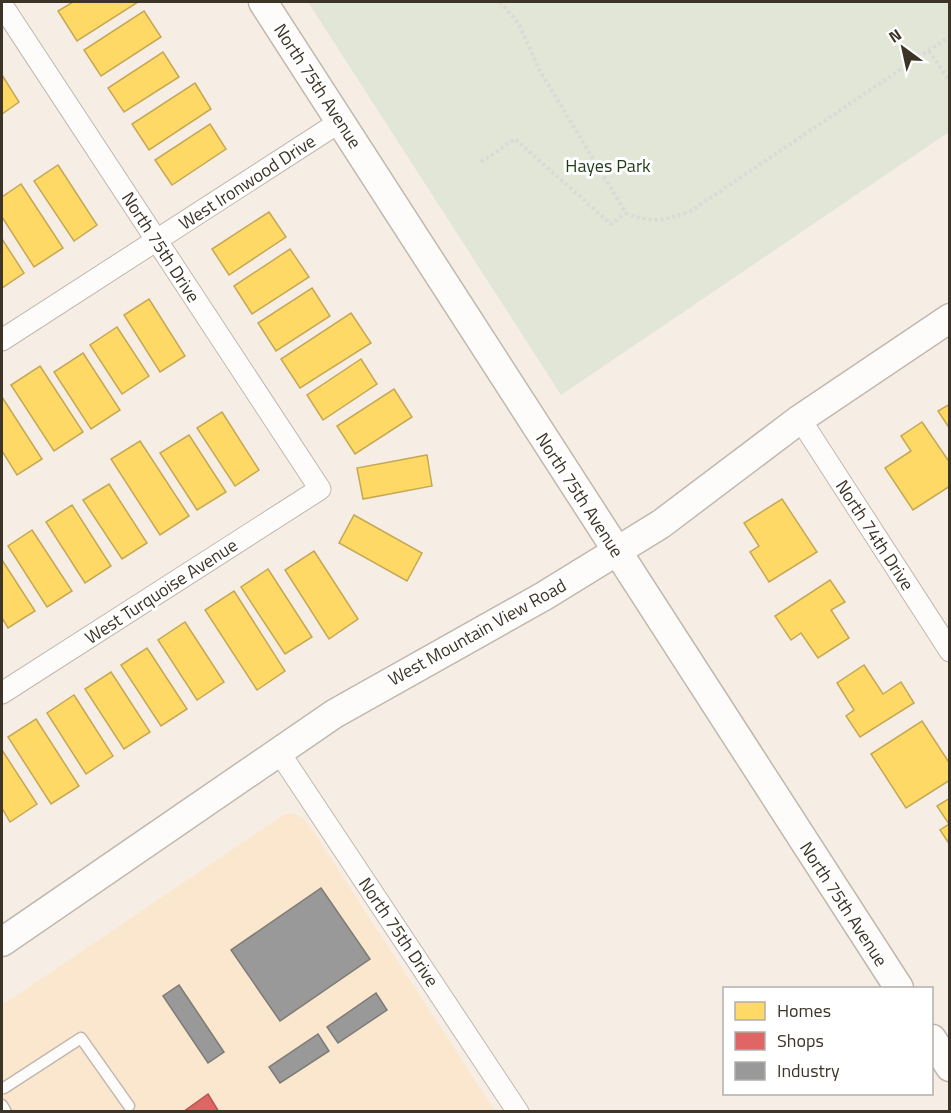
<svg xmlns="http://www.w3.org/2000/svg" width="951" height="1113" font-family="'Titillium Web',sans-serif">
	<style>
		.built { fill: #fbe7ce }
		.green { fill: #e1e6d7 }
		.homes { fill: #ffd966; stroke: #c5a853; stroke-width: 1.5 }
		.shops { fill: #e06666; stroke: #af5753; stroke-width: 1.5 }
		.industry { fill: #999; stroke: #7d7b77; stroke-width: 1.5 }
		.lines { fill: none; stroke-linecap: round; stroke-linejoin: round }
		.lane-casing { stroke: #c0b8ae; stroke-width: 13 }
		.street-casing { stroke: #c0b8ae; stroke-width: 23 }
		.secondary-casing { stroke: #c0b8ae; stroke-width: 31 }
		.path { stroke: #dcdad7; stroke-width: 4; stroke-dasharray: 3 3; stroke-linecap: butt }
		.lane { stroke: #fefcfb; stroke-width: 10 }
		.street { stroke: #fefcfb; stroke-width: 21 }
		.secondary { stroke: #fefcfb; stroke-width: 28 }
		.labels { text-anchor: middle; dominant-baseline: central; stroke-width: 6; stroke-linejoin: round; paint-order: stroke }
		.street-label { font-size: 18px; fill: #3d3428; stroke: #fff }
		.park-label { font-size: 18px; fill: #1e3d14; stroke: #fff }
	</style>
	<rect width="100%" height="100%" fill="#f6eee5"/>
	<path class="built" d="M 285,814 L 296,814 L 305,820 L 313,831 L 495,1111 L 2,1112 L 2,1005 Z"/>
	<path class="green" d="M 308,2 L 949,2 L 949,132 L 561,395 Z"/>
	<g class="homes">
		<path d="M 73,2 L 138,2 L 77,41 L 58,11 Z"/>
		<path d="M 144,11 L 161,37 L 101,76 L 84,50 Z"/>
		<path d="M 163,52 L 179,77 L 124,112 L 108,88 Z"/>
		<path d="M 2,75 L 19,102 L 2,114 Z"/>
		<path d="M 195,83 L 211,109 L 149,150 L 132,124 Z"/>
		<path d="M 210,124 L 226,149 L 172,185 L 155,160 Z"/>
		<path d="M 58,165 L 97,225 L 74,241 L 34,181 Z"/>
		<path d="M 21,184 L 63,248 L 34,267 L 2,217 L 2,197 Z"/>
		<path d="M 269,212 L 286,237 L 229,275 L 212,249 Z"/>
		<path d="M 2,239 L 24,273 L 2,288 Z"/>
		<path d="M 290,249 L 309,277 L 252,314 L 234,286 Z"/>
		<path d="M 312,288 L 330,316 L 276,351 L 258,323 Z"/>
		<path d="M 149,299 L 185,356 L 160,372 L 124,315 Z"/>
		<path d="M 351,313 L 371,343 L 300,388 L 281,359 Z"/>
		<path d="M 117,327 L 149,376 L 122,394 L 90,345 Z"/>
		<path d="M 83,353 L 120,410 L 91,429 L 54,372 Z"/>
		<path d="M 361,359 L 377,384 L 323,420 L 307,395 Z"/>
		<path d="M 40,366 L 83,432 L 54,451 L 11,385 Z"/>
		<path d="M 394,389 L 412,417 L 355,454 L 337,426 Z"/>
		<path d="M 2,397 L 42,459 L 17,475 L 2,451 Z"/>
		<path d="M 950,404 L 950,429 L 938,411 Z"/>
		<path d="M 222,412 L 259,470 L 235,486 L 197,428 Z"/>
		<path d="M 922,422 L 950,463 L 950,486 L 913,510 L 885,468 L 911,451 L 901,436 Z"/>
		<path d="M 189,435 L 226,492 L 197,510 L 160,453 Z"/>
		<path d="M 140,441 L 189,516 L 160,535 L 111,459 Z"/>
		<path d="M 427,455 L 432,486 L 363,499 L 357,468 Z"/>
		<path d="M 109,484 L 147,543 L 122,559 L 83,500 Z"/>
		<path d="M 782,499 L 817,552 L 769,582 L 750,552 L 759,546 L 744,523 Z"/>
		<path d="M 72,505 L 111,566 L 85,583 L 46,522 Z"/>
		<path d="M 354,515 L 422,553 L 407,581 L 339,543 Z"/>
		<path d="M 32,530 L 72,591 L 47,607 L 8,546 Z"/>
		<path d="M 314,551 L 358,619 L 329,639 L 285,570 Z"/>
		<path d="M 2,560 L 35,611 L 8,628 L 2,618 Z"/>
		<path d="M 268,569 L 312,637 L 285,654 L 241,587 Z"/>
		<path d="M 830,580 L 845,602 L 831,610 L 849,638 L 818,658 L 801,633 L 791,640 L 775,616 Z"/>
		<path d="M 234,591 L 285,671 L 257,690 L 205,610 Z"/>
		<path d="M 185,622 L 224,682 L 197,700 L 158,640 Z"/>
		<path d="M 147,648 L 187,709 L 161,726 L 121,665 Z"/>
		<path d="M 864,665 L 883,694 L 901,682 L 914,703 L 860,737 L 846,716 L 854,710 L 837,683 Z"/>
		<path d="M 111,672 L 150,732 L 124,749 L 85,689 Z"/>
		<path d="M 74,695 L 113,756 L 86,774 L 47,713 Z"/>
		<path d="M 36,719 L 79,786 L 51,804 L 8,737 Z"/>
		<path d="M 922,721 L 950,764 L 950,780 L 906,808 L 871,754 Z"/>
		<path d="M 2,750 L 37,804 L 10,822 L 2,808 Z"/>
		<path d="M 950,798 L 950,845 L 940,830 L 949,824 L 937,806 Z"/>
	</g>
	<path class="shops" d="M 208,1094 L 219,1112 L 183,1112 Z"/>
	<g class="industry">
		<path d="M 321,888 L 370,959 L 280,1021 L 231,950 Z"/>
		<path d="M 179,985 L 224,1052 L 208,1063 L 163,996 Z"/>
		<path d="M 376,993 L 387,1010 L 338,1043 L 327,1027 Z"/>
		<path d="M 318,1034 L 329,1051 L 280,1083 L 269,1067 Z"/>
	</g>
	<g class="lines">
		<defs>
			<g id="lane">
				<path d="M 4,1088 L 81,1038 L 129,1106"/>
				<path d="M 2,1105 L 6,1112"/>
			</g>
			<g id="street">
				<path d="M 2,5 L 320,489 L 2,693"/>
				<path d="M 2,340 L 341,121"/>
				<path d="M 800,419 L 950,651"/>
				<path d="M 279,752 L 518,1112"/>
			</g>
			<g id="secondary">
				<path d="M 263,2 L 899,988"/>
				<path d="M 2,942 L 334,714 L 544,596 L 661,524 L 800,419 L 950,318"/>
				<path d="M 932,1039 L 950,1067"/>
			</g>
		</defs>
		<use href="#lane" class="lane-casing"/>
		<use href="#street" class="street-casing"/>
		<use href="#secondary" class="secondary-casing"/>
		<g class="path">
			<path d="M 500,2 L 519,24 L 540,71 L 626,213 C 650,224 667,220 691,211 L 950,36"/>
			<path d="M 929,51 L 950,82"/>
			<path d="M 481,162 L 515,139 L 611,224 L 626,213"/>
		</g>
		<use href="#lane" class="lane"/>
		<use href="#street" class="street"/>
		<use href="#secondary" class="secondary"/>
	</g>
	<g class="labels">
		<g class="street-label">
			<text transform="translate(318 86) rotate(57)">North 75th Avenue</text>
			<text transform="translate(247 182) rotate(-33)">West Ironwood Drive</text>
			<text transform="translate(161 247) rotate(57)">North 75th Drive</text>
			<text transform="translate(580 495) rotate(57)">North 75th Avenue</text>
			<text transform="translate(875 535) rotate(57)">North 74th Drive</text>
			<text transform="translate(161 591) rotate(-33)">West Turquoise Avenue</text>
			<text transform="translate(477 632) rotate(-29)">West Mountain View Road</text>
			<text transform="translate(844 904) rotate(57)">North 75th Avenue</text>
			<text transform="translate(399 932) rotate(56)">North 75th Drive</text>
		</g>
		<g class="park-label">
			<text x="608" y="165">Hayes Park</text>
		</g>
	</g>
	<rect width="951" height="1113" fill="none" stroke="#3d3428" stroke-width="6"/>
	<rect x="723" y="987" width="210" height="108" fill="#ffffff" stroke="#b1aea9" stroke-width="1.5"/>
	<rect x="735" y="1002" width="30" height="18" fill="#ffd966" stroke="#b1aea9" stroke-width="1.5"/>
	<text x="777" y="1017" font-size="18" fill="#3d3428">Homes</text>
	<rect x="735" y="1032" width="30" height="18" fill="#e06666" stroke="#b1aea9" stroke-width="1.5"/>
	<text x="777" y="1047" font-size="18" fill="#3d3428">Shops</text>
	<rect x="735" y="1062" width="30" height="18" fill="#999999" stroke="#b1aea9" stroke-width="1.5"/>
	<text x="777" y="1077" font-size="18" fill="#3d3428">Industry</text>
	<g transform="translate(903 48) rotate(327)" stroke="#ffffff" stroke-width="4.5" paint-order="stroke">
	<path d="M0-4.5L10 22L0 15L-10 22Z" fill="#3d3428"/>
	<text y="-9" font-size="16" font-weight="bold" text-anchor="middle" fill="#3d3428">N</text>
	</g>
</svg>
